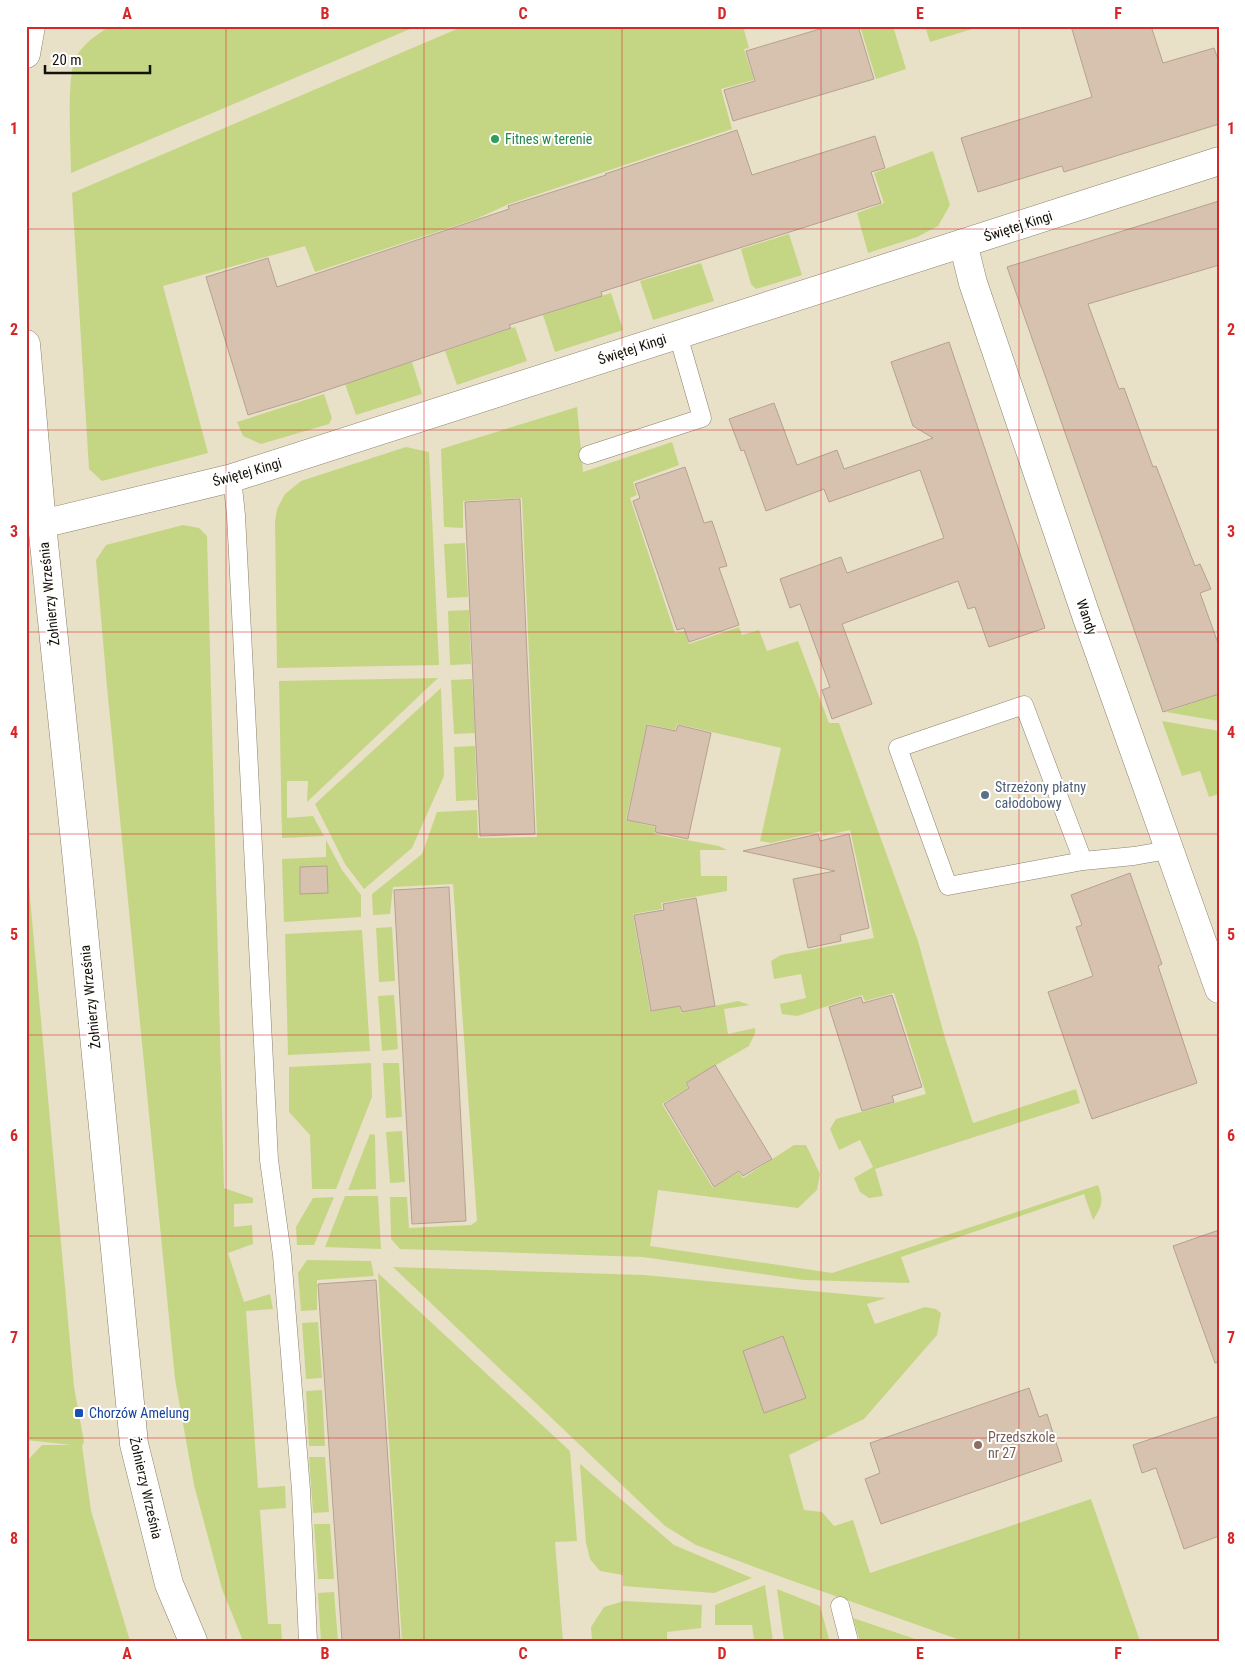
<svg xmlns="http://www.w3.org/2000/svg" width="1245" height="1667" font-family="'Roboto Condensed',sans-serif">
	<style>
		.green { fill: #c4d684 }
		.building { fill: #d7c2b0; stroke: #b5a190 }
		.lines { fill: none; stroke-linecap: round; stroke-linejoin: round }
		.service-casing { stroke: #8a816b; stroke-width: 19 }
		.minor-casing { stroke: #8a816b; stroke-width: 29 }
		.primary-casing { stroke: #8a816b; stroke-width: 29 }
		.service { stroke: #fff; stroke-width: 18 }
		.minor { stroke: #fff; stroke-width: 28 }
		.primary { stroke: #fff; stroke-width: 28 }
		.grid { fill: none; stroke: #d62828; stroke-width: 1; stroke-opacity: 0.55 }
		.leisure-dot { fill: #2e9e5b; stroke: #fff; stroke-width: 2 }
		.service-dot { fill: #5c6f8a; stroke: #fff; stroke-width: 2 }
		.transit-dot { fill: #1a4fb4; stroke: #fff; stroke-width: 2 }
		.education-dot { fill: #8d6e63; stroke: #fff; stroke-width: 2 }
		.labels { text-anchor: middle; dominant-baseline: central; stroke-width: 4; stroke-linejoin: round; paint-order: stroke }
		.leisure-label { font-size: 14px; fill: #27864d; stroke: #fff; text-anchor: start }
		.street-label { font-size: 14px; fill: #141108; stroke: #fff }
		.service-label { font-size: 14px; fill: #4e5e75; stroke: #fff; text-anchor: start }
		.transit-label { font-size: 14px; fill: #164399; stroke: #fff; text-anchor: start }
		.education-label { font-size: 14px; fill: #785e54; stroke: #fff; text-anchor: start }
		.neatline { fill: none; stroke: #d62828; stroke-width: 2 }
		.grid-label { font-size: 16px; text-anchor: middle; font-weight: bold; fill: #d62828 }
	</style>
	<rect width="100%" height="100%" fill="#e9e0c8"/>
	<g class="green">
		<path d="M 111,26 L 417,26 L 71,173 C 71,149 66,75 76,57 C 84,43 97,34 111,26 Z"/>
		<path d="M 464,26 L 743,26 L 749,48 L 744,49 L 754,80 L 721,89 L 732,129 L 509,204 L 476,219 L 315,272 L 305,246 L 163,286 L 208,453 L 102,481 L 89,469 L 72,193 Z"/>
		<path d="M 860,26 L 893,26 L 906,69 L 876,79 Z"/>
		<path d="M 925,26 L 982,26 L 930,42 Z"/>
		<path d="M 933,151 L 950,205 L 938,226 L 917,237 L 868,253 L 857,213 L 884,203 L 874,173 Z"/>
		<path d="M 789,234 L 802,275 L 756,289 L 751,284 L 741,249 Z"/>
		<path d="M 701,263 L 714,301 L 653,320 L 640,281 Z"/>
		<path d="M 611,293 L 623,330 L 555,352 L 543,315 Z"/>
		<path d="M 515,327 L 527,361 L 457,385 L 445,351 Z"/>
		<path d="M 412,362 L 422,394 L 356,415 L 345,384 Z"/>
		<path d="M 324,394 L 332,418 L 329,424 L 261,444 L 243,436 L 237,422 Z"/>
		<path d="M 577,407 L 583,472 L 672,442 L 679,465 L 633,482 L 637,495 L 630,498 L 675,633 L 685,631 L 689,644 L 739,627 L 742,635 L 759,630 L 767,651 L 798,641 L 829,723 L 839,723 L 918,941 L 945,1038 L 973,1123 L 1076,1089 L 1080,1103 L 875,1169 L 883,1196 L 869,1198 L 860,1192 L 854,1178 L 873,1167 L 860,1140 L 839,1150 L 830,1129 L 836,1119 L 926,1094 L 894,993 L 865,1001 L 862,995 L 797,1016 L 782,1014 L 780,1004 L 806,998 L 801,974 L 774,979 L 771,961 L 781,955 L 874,938 L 850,830 L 823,836 L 822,831 L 771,843 L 760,841 L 781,748 L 677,724 L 675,730 L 647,724 L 626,820 L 655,827 L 654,834 L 719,846 L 727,850 L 700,850 L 701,876 L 727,876 L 727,891 L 661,903 L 662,909 L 633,914 L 650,1011 L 680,1006 L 681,1013 L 738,1001 L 750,1005 L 724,1009 L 728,1034 L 755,1028 L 755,1033 L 749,1046 L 685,1083 L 688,1088 L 662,1104 L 713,1188 L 739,1172 L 743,1178 L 794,1145 L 806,1145 L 820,1174 L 817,1190 L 798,1208 L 658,1190 L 650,1246 L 832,1273 L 1098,1185 C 1104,1201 1102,1206 1093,1220 L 1084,1194 L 901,1257 L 910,1283 L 804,1280 L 643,1257 L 400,1249 L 391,1239 L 390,1197 L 407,1197 L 409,1228 L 471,1225 L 477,1221 L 453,884 L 393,887 L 390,914 L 373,915 L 372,894 L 422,854 L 437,812 L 477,810 L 478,838 L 537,837 L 522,498 L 463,501 L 463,528 L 444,527 L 441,449 Z"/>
		<path d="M 406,447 L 429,452 L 439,665 L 277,668 L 275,521 L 277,509 L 285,494 L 301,481 Z"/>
		<path d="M 183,525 L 199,528 L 207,536 L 224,1188 L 253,1198 L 253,1203 L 234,1204 L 234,1227 L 252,1225 L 253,1244 L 228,1253 L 244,1302 L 270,1294 L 273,1309 L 246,1311 L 258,1488 L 285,1486 L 286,1508 L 260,1510 L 268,1624 L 281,1624 L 282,1641 L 243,1641 L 222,1589 L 194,1485 L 175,1379 L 107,687 L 96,560 L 106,545 Z"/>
		<path d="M 465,543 L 468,597 L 447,598 L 444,544 Z"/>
		<path d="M 469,610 L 471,664 L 450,665 L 448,611 Z"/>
		<path d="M 438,678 L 307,802 L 308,781 L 287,781 L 287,818 L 313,816 L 324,836 L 282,838 L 279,681 Z"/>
		<path d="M 472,679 L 475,733 L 454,734 L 451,680 Z"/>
		<path d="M 441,688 L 444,776 L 412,848 L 364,889 L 345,864 L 315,804 Z"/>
		<path d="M 1219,694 L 1219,721 L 1166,712 Z"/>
		<path d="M 1162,721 L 1219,731 L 1219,794 L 1209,797 L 1200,771 L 1182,776 Z"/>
		<path d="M 475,746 L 477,800 L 456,801 L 454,747 Z"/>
		<path d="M 326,840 L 342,870 L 361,895 L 361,917 L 284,922 L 282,859 L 326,857 Z"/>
		<path d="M 26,853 L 74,1387 L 84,1442 L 82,1446 L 91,1511 L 130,1641 L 26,1641 L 26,1462 L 42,1445 L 72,1445 L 26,1440 Z"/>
		<path d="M 392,927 L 395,981 L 379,982 L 376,928 Z"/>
		<path d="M 362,930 L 370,1051 L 288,1055 L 285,934 Z"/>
		<path d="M 394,995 L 398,1049 L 382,1051 L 378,996 Z"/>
		<path d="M 371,1063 L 372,1097 L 336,1189 L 312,1189 L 310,1135 L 289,1112 L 289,1067 Z"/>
		<path d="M 383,1063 L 399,1063 L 402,1117 L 386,1118 Z"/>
		<path d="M 402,1131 L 405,1182 L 390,1183 L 386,1132 Z"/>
		<path d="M 370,1134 L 375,1135 L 376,1189 L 348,1190 Z"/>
		<path d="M 345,1196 L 378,1196 L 381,1249 L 325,1247 Z"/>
		<path d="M 334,1197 L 314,1245 L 297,1245 L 296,1227 L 313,1198 Z"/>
		<path d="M 307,1260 L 371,1261 L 374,1276 L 317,1280 L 317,1310 L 301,1311 L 298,1273 Z"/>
		<path d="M 393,1267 L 644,1275 L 886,1298 L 867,1304 L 875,1324 L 925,1307 L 936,1309 L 941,1313 L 937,1335 L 864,1419 L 789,1455 L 804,1510 L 822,1512 L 834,1526 L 853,1520 L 870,1573 L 1091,1499 L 1140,1641 L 963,1641 L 787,1579 L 696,1545 L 665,1526 Z"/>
		<path d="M 378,1273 L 570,1451 L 577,1541 L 555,1542 L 563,1641 L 402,1641 Z"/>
		<path d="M 318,1322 L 322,1378 L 306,1379 L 302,1323 Z"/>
		<path d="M 322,1390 L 325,1446 L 309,1446 L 306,1391 Z"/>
		<path d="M 309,1457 L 325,1457 L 329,1512 L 313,1513 Z"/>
		<path d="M 580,1464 L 674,1545 L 752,1578 L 714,1593 L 623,1586 L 623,1575 L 600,1571 L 590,1559 L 586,1543 Z"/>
		<path d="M 314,1524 L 330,1524 L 334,1579 L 318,1579 Z"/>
		<path d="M 765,1585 L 773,1641 L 754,1641 L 752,1625 L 715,1625 L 715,1605 Z"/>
		<path d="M 777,1589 L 820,1606 L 829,1639 L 823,1641 L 784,1641 Z"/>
		<path d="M 334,1592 L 338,1641 L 321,1641 L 318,1593 Z"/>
		<path d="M 624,1601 L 702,1605 L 701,1628 L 667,1632 L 667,1641 L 592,1641 L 591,1627 L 604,1607 Z"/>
		<path d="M 853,1618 L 921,1641 L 860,1641 Z"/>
	</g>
	<g class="building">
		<path d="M 830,26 L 858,26 L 874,79 L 733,121 L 724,90 L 755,81 L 746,51 Z"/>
		<path d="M 1071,26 L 1151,26 L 1163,63 L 1214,48 L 1219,62 L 1219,124 L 1064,172 L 1062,166 L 978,192 L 961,138 L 1092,97 Z"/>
		<path d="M 737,130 L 752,175 L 875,136 L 885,168 L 871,172 L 881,203 L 601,292 L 602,296 L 509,325 L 511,328 L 301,399 L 248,415 L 206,277 L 268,258 L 277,287 L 509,209 L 508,206 L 606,175 L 605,174 Z"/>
		<path d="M 1219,201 L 1219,265 L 1088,304 L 1119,389 L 1124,388 L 1153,467 L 1156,466 L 1195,566 L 1200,564 L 1211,589 L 1200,593 L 1219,646 L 1219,694 L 1163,712 L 1007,267 Z"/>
		<path d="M 949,342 L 1045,628 L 989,647 L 975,607 L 968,609 L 958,581 L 842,624 L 872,704 L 832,719 L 822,690 L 830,687 L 800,604 L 790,608 L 780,579 L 841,557 L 847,573 L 944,538 L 920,470 L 829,502 L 824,489 L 766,511 L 744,450 L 741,451 L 729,419 L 774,403 L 797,465 L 837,450 L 844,469 L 933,438 L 913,426 L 891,362 Z"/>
		<path d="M 685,467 L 704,523 L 712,521 L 727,566 L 719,568 L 739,625 L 689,642 L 684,628 L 677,630 L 633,501 L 640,498 L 635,484 Z"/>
		<path d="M 520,499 L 535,834 L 480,836 L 465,502 Z"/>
		<path d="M 647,725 L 676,731 L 678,725 L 711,733 L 688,839 L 655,832 L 656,826 L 627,820 Z"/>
		<path d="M 818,834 L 820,841 L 849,834 L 869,928 L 840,935 L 841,941 L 808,948 L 793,879 L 835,871 L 743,851 Z"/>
		<path d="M 327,866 L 328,893 L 300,894 L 300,867 Z"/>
		<path d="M 1130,873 L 1162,964 L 1158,966 L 1197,1083 L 1092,1119 L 1048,992 L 1093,976 L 1076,927 L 1082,925 L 1071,895 Z"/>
		<path d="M 449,887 L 466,1221 L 412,1224 L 394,890 Z"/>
		<path d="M 696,898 L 715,1006 L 682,1012 L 680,1006 L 651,1011 L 634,915 L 664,910 L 663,904 Z"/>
		<path d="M 892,995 L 922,1087 L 892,1096 L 894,1102 L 862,1111 L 829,1007 L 861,997 L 863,1003 Z"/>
		<path d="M 715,1065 L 772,1159 L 743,1176 L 739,1171 L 714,1187 L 664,1104 L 689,1088 L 686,1083 Z"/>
		<path d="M 1219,1230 L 1219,1362 L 1215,1363 L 1173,1246 Z"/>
		<path d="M 376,1280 L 400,1641 L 342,1641 L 318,1284 Z"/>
		<path d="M 783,1336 L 806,1398 L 764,1413 L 743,1351 Z"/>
		<path d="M 1029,1388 L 1039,1417 L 1047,1414 L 1062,1461 L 881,1524 L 865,1479 L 880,1473 L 870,1443 Z"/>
		<path d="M 1219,1416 L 1219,1536 L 1184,1549 L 1156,1468 L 1142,1473 L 1133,1445 Z"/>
	</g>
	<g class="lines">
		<defs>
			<g id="service">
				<path d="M 588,455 L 702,418 L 678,335"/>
				<path d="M 232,478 L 236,515 L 269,1160 L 282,1255 L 301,1490 L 308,1641"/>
				<path d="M 1083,861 L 948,886 L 898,748 L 1024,705 L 1083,861 L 1134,856 L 1168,850"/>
				<path d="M 840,1606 L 849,1641"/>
			</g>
			<g id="minor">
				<path d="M 963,243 L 973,283 L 1088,621 L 1219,989"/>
				<path d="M 42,524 L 232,478 L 1219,161"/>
			</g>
			<g id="primary">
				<path d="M 26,54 L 31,26"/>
				<path d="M 26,344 L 42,524 L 77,861 L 134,1444 L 169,1584 L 193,1641"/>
			</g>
		</defs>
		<use href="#service" class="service-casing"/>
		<use href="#minor" class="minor-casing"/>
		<use href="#primary" class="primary-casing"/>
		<use href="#service" class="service"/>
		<use href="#minor" class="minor"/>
		<use href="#primary" class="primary"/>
	</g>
	<path class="grid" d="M 226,26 L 226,1641M 424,26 L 424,1641M 622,26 L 622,1641M 821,26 L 821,1641M 1019,26 L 1019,1641M 26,229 L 1219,229M 26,430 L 1219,430M 26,632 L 1219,632M 26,834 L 1219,834M 26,1035 L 1219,1035M 26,1236 L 1219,1236M 26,1438 L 1219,1438"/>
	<circle class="leisure-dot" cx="495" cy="139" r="5"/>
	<circle class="service-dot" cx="985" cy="795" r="5"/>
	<rect class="transit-dot" x="74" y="1408" width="10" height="10" rx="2.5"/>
	<circle class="education-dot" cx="978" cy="1445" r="5"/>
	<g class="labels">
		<g class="leisure-label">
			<text x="505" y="139">Fitnes w terenie</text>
		</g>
		<g class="street-label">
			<text transform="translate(1018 226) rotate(-18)">Świętej Kingi</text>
			<text transform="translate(632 349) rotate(-18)">Świętej Kingi</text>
			<text transform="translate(247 472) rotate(-16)">Świętej Kingi</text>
			<text transform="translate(49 594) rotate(-96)">Żołnierzy Września</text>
			<text transform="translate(1087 617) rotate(71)">Wandy</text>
			<text transform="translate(90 997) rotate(-96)">Żołnierzy Września</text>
			<text transform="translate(146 1488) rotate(77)">Żołnierzy Września</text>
		</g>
		<g class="service-label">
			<text x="995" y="787">Strzeżony płatny<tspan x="995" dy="16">całodobowy</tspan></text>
		</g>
		<g class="transit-label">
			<text x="89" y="1413">Chorzów Amelung</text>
		</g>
		<g class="education-label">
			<text x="988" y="1437">Przedszkole<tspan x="988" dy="16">nr 27</tspan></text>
		</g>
	</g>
	<rect width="1245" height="1667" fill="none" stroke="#ffffff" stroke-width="55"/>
	<path d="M45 65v8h105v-8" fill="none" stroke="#141108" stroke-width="2.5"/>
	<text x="52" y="65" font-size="15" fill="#141108" stroke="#ffffff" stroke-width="4" paint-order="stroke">20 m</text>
	<rect x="28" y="28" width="1190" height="1612" class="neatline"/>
	<g class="grid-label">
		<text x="127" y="19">A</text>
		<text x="325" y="19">B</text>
		<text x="523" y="19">C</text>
		<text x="722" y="19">D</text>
		<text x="920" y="19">E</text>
		<text x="1118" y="19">F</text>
		<text x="14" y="134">1</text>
		<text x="1231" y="134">1</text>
		<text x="14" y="335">2</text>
		<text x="1231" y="335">2</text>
		<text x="14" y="537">3</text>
		<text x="1231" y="537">3</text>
		<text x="14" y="738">4</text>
		<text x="1231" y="738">4</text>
		<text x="14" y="940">5</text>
		<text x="1231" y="940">5</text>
		<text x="14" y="1141">6</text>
		<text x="1231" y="1141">6</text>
		<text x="14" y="1343">7</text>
		<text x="1231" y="1343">7</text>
		<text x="14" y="1544">8</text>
		<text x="1231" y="1544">8</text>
		<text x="127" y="1659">A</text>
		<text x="325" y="1659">B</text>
		<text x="523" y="1659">C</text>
		<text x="722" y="1659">D</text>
		<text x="920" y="1659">E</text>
		<text x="1118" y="1659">F</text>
	</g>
</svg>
